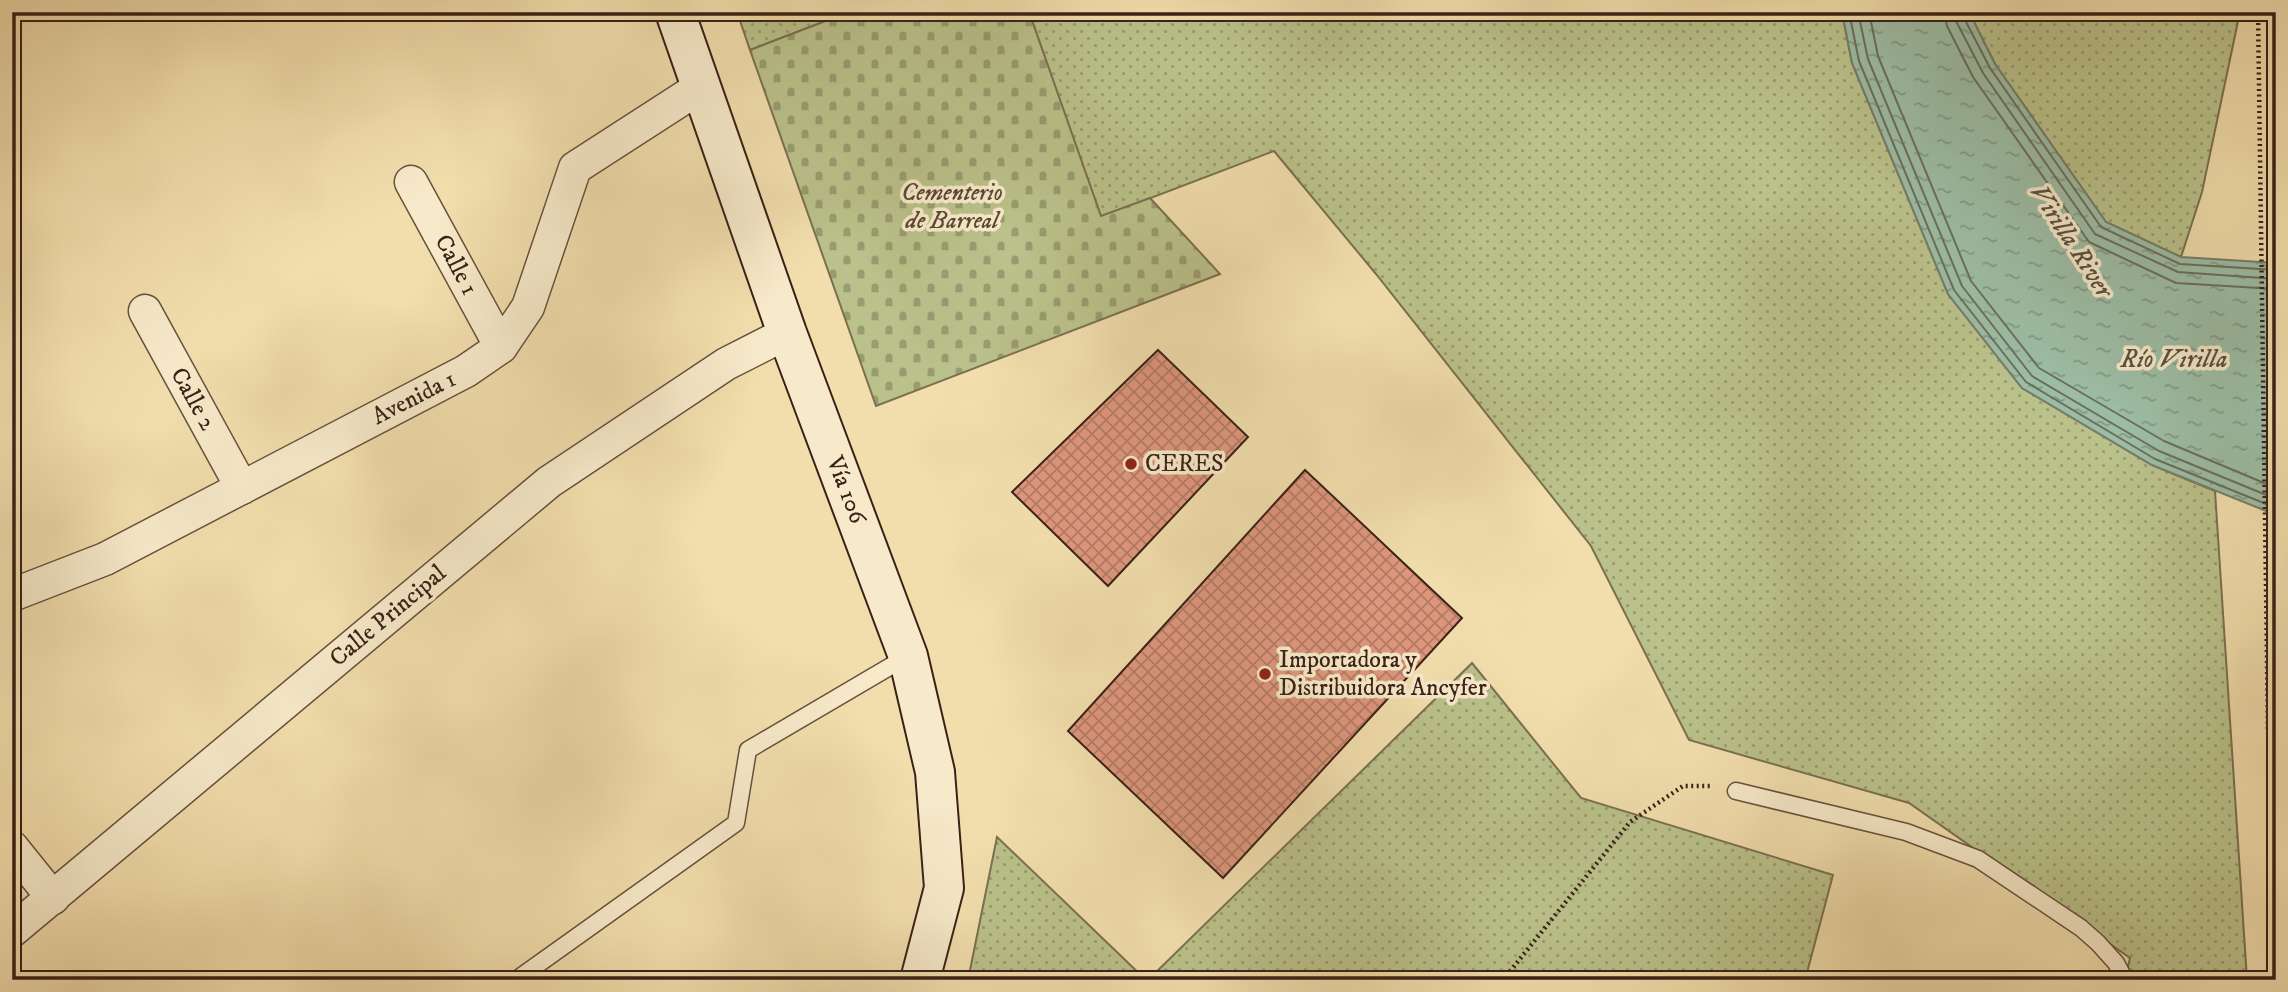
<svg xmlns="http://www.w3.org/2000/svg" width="2288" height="992" font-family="'IM FELL DW Pica',serif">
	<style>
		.grass { fill: url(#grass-dots); stroke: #7a7050; stroke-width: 2 }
		.cemetery { fill: url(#cemetery-stones); stroke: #7a7050; stroke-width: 2 }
		.water { fill: url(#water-ripples); stroke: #757e6c; stroke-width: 2 }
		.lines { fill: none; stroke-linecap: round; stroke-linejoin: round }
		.shore { stroke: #6b6e5e; stroke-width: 2 }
		.building { fill: url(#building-cross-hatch); stroke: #3a2017; stroke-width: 2 }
		.lane-casing { stroke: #68503c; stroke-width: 19 }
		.street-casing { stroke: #68503c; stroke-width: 35 }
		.secondary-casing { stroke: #3a2017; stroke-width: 42 }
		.path { stroke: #3a2017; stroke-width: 4.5; stroke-dasharray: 2 3.5; stroke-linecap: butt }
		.lane { stroke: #f7eaca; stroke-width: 16 }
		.street { stroke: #f7eaca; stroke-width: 32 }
		.secondary { stroke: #f7eaca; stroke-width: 38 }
		.poi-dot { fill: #8f2418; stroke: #f7eaca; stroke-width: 2.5 }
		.labels { text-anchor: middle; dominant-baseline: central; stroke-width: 7; stroke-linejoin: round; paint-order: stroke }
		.park-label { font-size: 24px; font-style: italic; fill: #5a4834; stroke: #f7eaca }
		.street-label { font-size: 24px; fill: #3a2017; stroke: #f7eaca }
		.poi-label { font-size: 24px; fill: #3a2017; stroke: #f7eaca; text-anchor: start }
		.water-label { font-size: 26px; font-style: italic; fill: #574f42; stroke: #f7eaca }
	</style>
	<defs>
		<pattern id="grass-dots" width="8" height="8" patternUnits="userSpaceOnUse" patternTransform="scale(1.75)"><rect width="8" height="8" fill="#bac18a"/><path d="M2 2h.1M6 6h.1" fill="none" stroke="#989c70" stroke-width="1.8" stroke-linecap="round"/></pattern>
		<pattern id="cemetery-stones" width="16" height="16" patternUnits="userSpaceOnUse" patternTransform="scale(1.75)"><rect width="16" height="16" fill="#bac18a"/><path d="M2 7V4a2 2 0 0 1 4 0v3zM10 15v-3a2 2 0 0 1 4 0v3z" fill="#989c70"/></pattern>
		<pattern id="water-ripples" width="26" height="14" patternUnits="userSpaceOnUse" patternTransform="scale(1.75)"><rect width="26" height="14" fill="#9cbda5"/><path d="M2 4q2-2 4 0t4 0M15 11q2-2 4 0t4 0" fill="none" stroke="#809985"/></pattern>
		<pattern id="building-cross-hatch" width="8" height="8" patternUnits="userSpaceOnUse" patternTransform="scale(1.75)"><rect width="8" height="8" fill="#de977d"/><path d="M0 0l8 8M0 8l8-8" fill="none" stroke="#b57b65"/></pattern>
	</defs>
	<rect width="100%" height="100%" fill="#f2dead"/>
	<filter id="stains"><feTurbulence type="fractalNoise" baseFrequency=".00286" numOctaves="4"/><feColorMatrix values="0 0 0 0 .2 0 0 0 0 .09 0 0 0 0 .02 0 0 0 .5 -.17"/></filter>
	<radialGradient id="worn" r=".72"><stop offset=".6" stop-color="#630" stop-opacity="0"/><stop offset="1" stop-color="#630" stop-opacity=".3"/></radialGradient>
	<g class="grass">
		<path d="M 737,12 L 849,12 L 750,50 Z"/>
		<path d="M 1029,12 L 1842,12 L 1852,63 L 1948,294 L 2022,388 L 2152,465 L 2215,491 L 2247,980 L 2125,980 L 2130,958 L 1909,803 L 1689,740 L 1591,546 L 1376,274 L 1274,151 L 1101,217 Z"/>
		<path d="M 1969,12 L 2240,12 L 2202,192 L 2181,257 L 2106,222 L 1995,64 Z"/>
		<path d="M 1472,663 L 1581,798 L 1833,875 L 1805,980 L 1148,980 Z"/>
		<path d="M 997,837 L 1146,980 L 968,980 Z"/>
	</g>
	<path class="cemetery" d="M 849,12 L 1029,12 L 1101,216 L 1150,198 L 1220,274 L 876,406 L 750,50 Z"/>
	<path class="water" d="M 1842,12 L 1969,12 L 1995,64 L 2106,222 L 2181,257 L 2276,263 L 2276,515 L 2152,465 L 2022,388 L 1948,294 L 1852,63 Z"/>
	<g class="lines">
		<g class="shore">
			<path d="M 1849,12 L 1859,61 L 1954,290 L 2026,382 L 2155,459 L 2276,508"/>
			<path d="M 1858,12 L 1868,59 L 1962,286 L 2032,376 L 2159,451 L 2276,499"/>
			<path d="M 1869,12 L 1878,56 L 1971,281 L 2039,368 L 2164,441 L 2276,488"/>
			<path d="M 1944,12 L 1947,26 L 1973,77 L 2089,242 L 2176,283 L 2276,289"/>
			<path d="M 1955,12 L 1956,21 L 1983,73 L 2095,234 L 2178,272 L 2276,279"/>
			<path d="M 1963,12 L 1964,18 L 1990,68 L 2101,227 L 2180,264 L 2276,270"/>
		</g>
	</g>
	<g class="building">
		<path d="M 1158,350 L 1248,437 L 1108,586 L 1012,492 Z"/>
		<path d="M 1305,470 L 1462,618 L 1223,878 L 1068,731 Z"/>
	</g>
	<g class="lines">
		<defs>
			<g id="lane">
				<path d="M 1736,791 L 1906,832 L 1978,859 L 2081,928 L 2098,943 L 2116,963 L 2125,980"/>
				<path d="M 516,980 L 736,823 L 748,750 L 908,656"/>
			</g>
			<g id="street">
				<path d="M 411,182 L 501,347"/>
				<path d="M 145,311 L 242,488"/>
				<path d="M 12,595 L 105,559 L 466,371 L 501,347 L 528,307 L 575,168 L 702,86"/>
				<path d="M 12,847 L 53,898"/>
				<path d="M 12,931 L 549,482 L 726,364 L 787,333"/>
			</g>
			<path id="secondary" d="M 675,12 L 787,333 L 908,656 L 935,772 L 944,888 L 920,980"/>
		</defs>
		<use href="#lane" class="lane-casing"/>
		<use href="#street" class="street-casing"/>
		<use href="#secondary" class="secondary-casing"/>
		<g class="path">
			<path d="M 2258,12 L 2268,731 L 2276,746"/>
			<path d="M 1503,980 L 1630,822 L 1683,786 L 1713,786"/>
		</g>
		<use href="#lane" class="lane"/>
		<use href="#street" class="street"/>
		<use href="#secondary" class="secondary"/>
	</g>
	<g class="poi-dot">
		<circle cx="1131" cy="464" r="7"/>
		<circle cx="1265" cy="674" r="7"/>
	</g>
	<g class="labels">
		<g class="park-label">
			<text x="952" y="193">Cementerio<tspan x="952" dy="28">de Barreal</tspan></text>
		</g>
		<g class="street-label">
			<text transform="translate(456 265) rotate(62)">Calle 1</text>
			<text transform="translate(414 398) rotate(-27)">Avenida 1</text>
			<text transform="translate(193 399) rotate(61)">Calle 2</text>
			<text transform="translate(846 490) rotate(69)">Vía 106</text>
			<text transform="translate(388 616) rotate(-40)">Calle Principal</text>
		</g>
		<g class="poi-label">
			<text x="1145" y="464">CERES</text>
			<text x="1279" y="660">Importadora y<tspan x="1279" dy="28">Distribuidora Ancyfer</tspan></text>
		</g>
		<g class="water-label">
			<text transform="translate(2071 241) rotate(57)">Virilla River</text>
			<text x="2174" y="359">Río Virilla</text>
		</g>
	</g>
	<rect width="2288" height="992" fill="none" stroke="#f2dead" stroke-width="42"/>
	<rect x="14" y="14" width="2260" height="964" fill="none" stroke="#3a2017" stroke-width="3.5"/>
	<rect x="21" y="21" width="2246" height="950" fill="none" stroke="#3a2017" stroke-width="2"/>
	<rect width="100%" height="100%" filter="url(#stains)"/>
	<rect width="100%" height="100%" fill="url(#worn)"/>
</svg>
